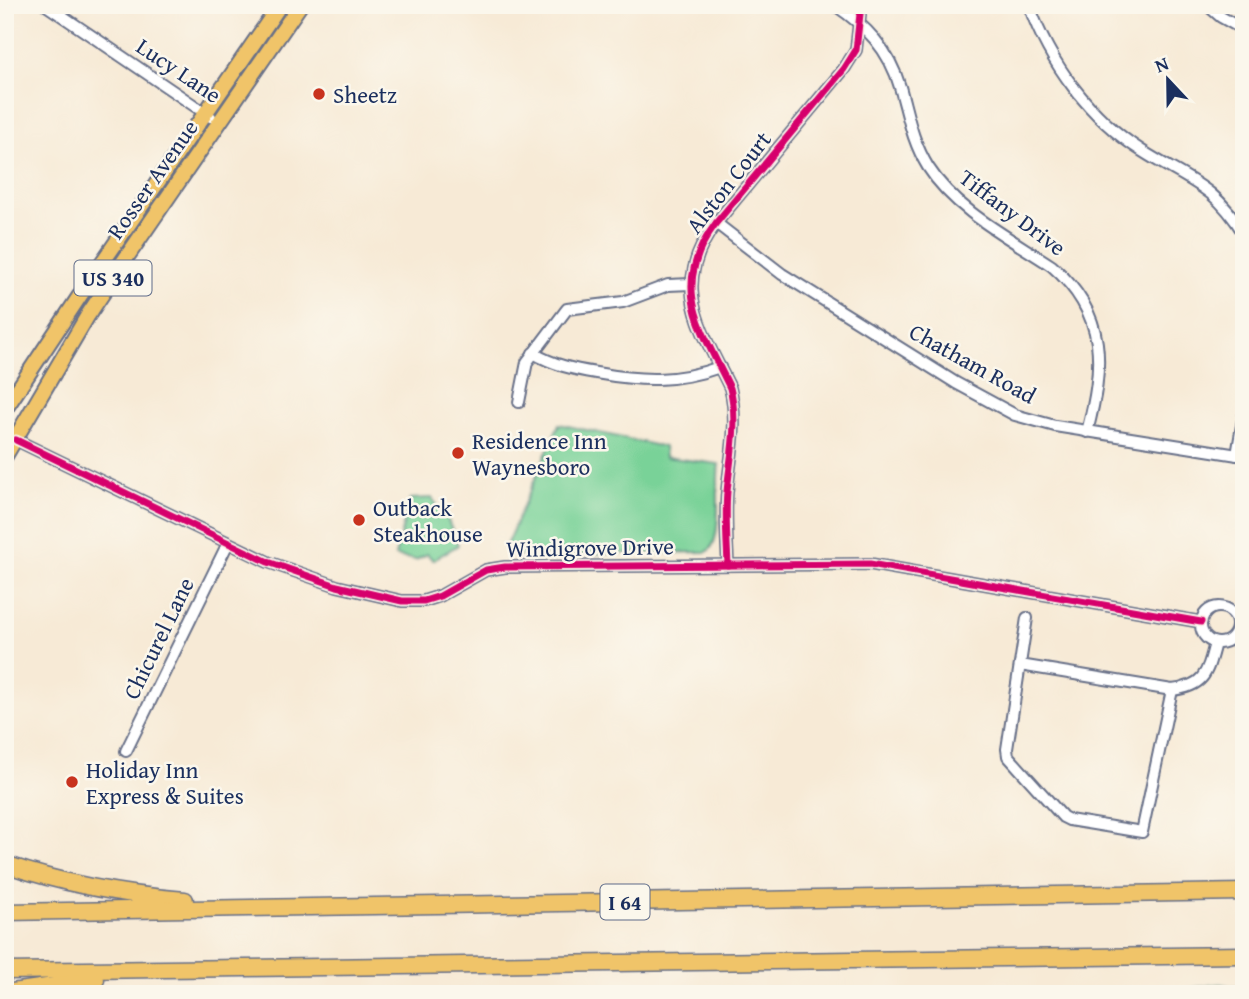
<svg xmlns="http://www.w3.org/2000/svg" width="1249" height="999" font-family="'Gentium Book Plus',serif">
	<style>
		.green { fill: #79d298; stroke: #4a807b; stroke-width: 2 }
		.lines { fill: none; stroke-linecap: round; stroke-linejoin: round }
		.minor-casing { stroke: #687088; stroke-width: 14 }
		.major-casing { stroke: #687088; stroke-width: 18 }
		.highway-casing { stroke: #687088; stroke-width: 19 }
		.minor { stroke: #fff; stroke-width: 10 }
		.major { stroke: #f0c469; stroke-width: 14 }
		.highway { stroke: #f0c469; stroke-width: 16 }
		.cycleway-casing { stroke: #fbf7ec; stroke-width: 11 }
		.cycleway { stroke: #d6006c; stroke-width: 7 }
		.poi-dot { fill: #c8321e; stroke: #fbf7ec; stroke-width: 2.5 }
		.labels { text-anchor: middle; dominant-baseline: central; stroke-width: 5; stroke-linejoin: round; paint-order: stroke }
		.shield { fill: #fbf7ec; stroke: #5e6b89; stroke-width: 2 }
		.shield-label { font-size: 21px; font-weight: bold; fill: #1b2f5e }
		.street-label { font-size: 23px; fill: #1b2f5e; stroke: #fbf7ec }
		.poi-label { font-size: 23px; fill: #1b2f5e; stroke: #fbf7ec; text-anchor: start }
	</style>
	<rect width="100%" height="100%" fill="#fbf7ec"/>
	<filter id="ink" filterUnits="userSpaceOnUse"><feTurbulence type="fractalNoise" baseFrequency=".0143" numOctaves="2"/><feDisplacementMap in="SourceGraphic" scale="14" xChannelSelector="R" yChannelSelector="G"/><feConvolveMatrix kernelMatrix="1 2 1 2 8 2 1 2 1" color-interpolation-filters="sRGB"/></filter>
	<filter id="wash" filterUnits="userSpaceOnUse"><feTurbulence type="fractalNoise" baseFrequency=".00686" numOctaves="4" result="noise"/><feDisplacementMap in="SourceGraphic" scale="28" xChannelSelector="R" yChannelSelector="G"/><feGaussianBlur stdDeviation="1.57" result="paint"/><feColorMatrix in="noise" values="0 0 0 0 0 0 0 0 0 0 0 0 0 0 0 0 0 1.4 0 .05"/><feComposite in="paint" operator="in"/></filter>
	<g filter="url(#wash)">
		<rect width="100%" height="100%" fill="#f7ead6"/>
		<g class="green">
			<path d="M 559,424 L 664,447 L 665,457 L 719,464 C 715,486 724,541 707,552 L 510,555 L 505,548 Z"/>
			<path d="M 432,498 L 443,513 L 445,513 L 458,545 L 433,560 L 427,554 L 416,560 L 395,556 L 410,499 Z"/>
			<path d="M 1220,984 L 1244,989 L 1244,994 L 1113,994 L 1174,991 Z"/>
		</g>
	</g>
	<g filter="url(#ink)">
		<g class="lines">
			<defs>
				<g id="minor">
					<path d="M 46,5 L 211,117"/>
					<path d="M 835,5 C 866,26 889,49 900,87 C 908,115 912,141 928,167 C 956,211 1010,238 1052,266 C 1108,315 1104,366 1087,432"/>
					<path d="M 1029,5 C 1049,63 1090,118 1142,151 C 1187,180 1214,184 1244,234"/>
					<path d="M 1207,5 L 1221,17 L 1244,30"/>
					<path d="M 716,223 L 782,274 L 956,383 L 1015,415 L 1055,426 L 1244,456"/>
					<path d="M 533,353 C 554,365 572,369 596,373 C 641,381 675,383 720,367"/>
					<path d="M 519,402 L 527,362 L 567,309 L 623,302 L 668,285 L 691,284"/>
					<path d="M 16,440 L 268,562 L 337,586 L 402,601 L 424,601 L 440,596 L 486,570 L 505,567 L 870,564 L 1201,622"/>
					<path d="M 1237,455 L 1244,414"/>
					<path d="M 728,565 C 727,541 725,516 727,492 C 730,458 739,422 730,388 C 700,326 669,286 716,223 L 844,69 L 856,50 L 861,5"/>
					<circle cx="1219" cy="625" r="18"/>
					<path d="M 1027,618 L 1007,749 L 1008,756 L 1063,817 L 1069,820 L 1142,832 L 1172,690"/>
					<path d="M 1020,665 L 1172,690 C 1205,686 1207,673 1215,643"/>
					<path d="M 126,751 L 228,543"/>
				</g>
				<g id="major">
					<path d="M 5,409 L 91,279 L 280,5"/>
					<path d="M 5,456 L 88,315 L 126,258 L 300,5"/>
				</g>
				<g id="highway">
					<path d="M 5,864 C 63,884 125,895 185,900"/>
					<path d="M 5,912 L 1244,892"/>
					<path d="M 5,971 L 1244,955"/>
					<path d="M 5,993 L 96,980"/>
				</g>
			</defs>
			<use href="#minor" class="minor-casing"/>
			<use href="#major" class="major-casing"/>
			<use href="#highway" class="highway-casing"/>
			<use href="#minor" class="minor"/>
			<use href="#major" class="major"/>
			<use href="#highway" class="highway"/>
			<defs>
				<g id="cycleway">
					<path d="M 16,440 L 268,562 L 337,586 L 402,601 L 424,601 L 440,596 L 486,570 L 505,567 L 870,564 L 1201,622"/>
					<path d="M 728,565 C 727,541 725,516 727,492 C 730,458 739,422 730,388 C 700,326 669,286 716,223 L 844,69 L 856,50 L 861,5"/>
				</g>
			</defs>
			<use href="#cycleway" class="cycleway-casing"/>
			<use href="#cycleway" class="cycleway"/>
		</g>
	</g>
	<g class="poi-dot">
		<circle cx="319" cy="94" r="7"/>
		<circle cx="458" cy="453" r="7"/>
		<circle cx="359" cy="520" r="7"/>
		<circle cx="72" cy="782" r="7"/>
	</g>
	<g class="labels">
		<g class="shield">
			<rect x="74.5" y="260.5" width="77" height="35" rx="5"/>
			<rect x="600.5" y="884.5" width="49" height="35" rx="5"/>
		</g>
		<g class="shield-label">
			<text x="113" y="278">US 340</text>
			<text x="625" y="902">I 64</text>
		</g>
		<g class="street-label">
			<text transform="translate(179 70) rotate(34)">Lucy Lane</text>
			<text transform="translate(152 179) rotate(-55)">Rosser Avenue</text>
			<text transform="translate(728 182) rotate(-52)">Alston Court</text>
			<text transform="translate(1013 212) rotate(37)">Tiffany Drive</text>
			<text transform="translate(973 363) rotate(29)">Chatham Road</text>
			<text transform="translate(590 547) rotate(-1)">Windigrove Drive</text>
			<text transform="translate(158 638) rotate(-64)">Chicurel Lane</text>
		</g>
		<g class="poi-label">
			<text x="333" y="94">Sheetz</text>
			<text x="472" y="440">Residence Inn<tspan x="472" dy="26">Waynesboro</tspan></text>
			<text x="373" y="507">Outback<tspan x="373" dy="26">Steakhouse</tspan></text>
			<text x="86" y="769">Holiday Inn<tspan x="86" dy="26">Express &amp; Suites</tspan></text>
		</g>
	</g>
	<rect width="1249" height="999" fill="none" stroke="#fbf7ec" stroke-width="28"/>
	<g transform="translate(1168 80) rotate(338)" stroke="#fbf7ec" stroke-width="5" paint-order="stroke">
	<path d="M0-5L12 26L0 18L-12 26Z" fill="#1b2f5e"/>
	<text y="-10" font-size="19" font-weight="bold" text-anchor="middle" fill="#1b2f5e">N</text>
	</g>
</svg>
